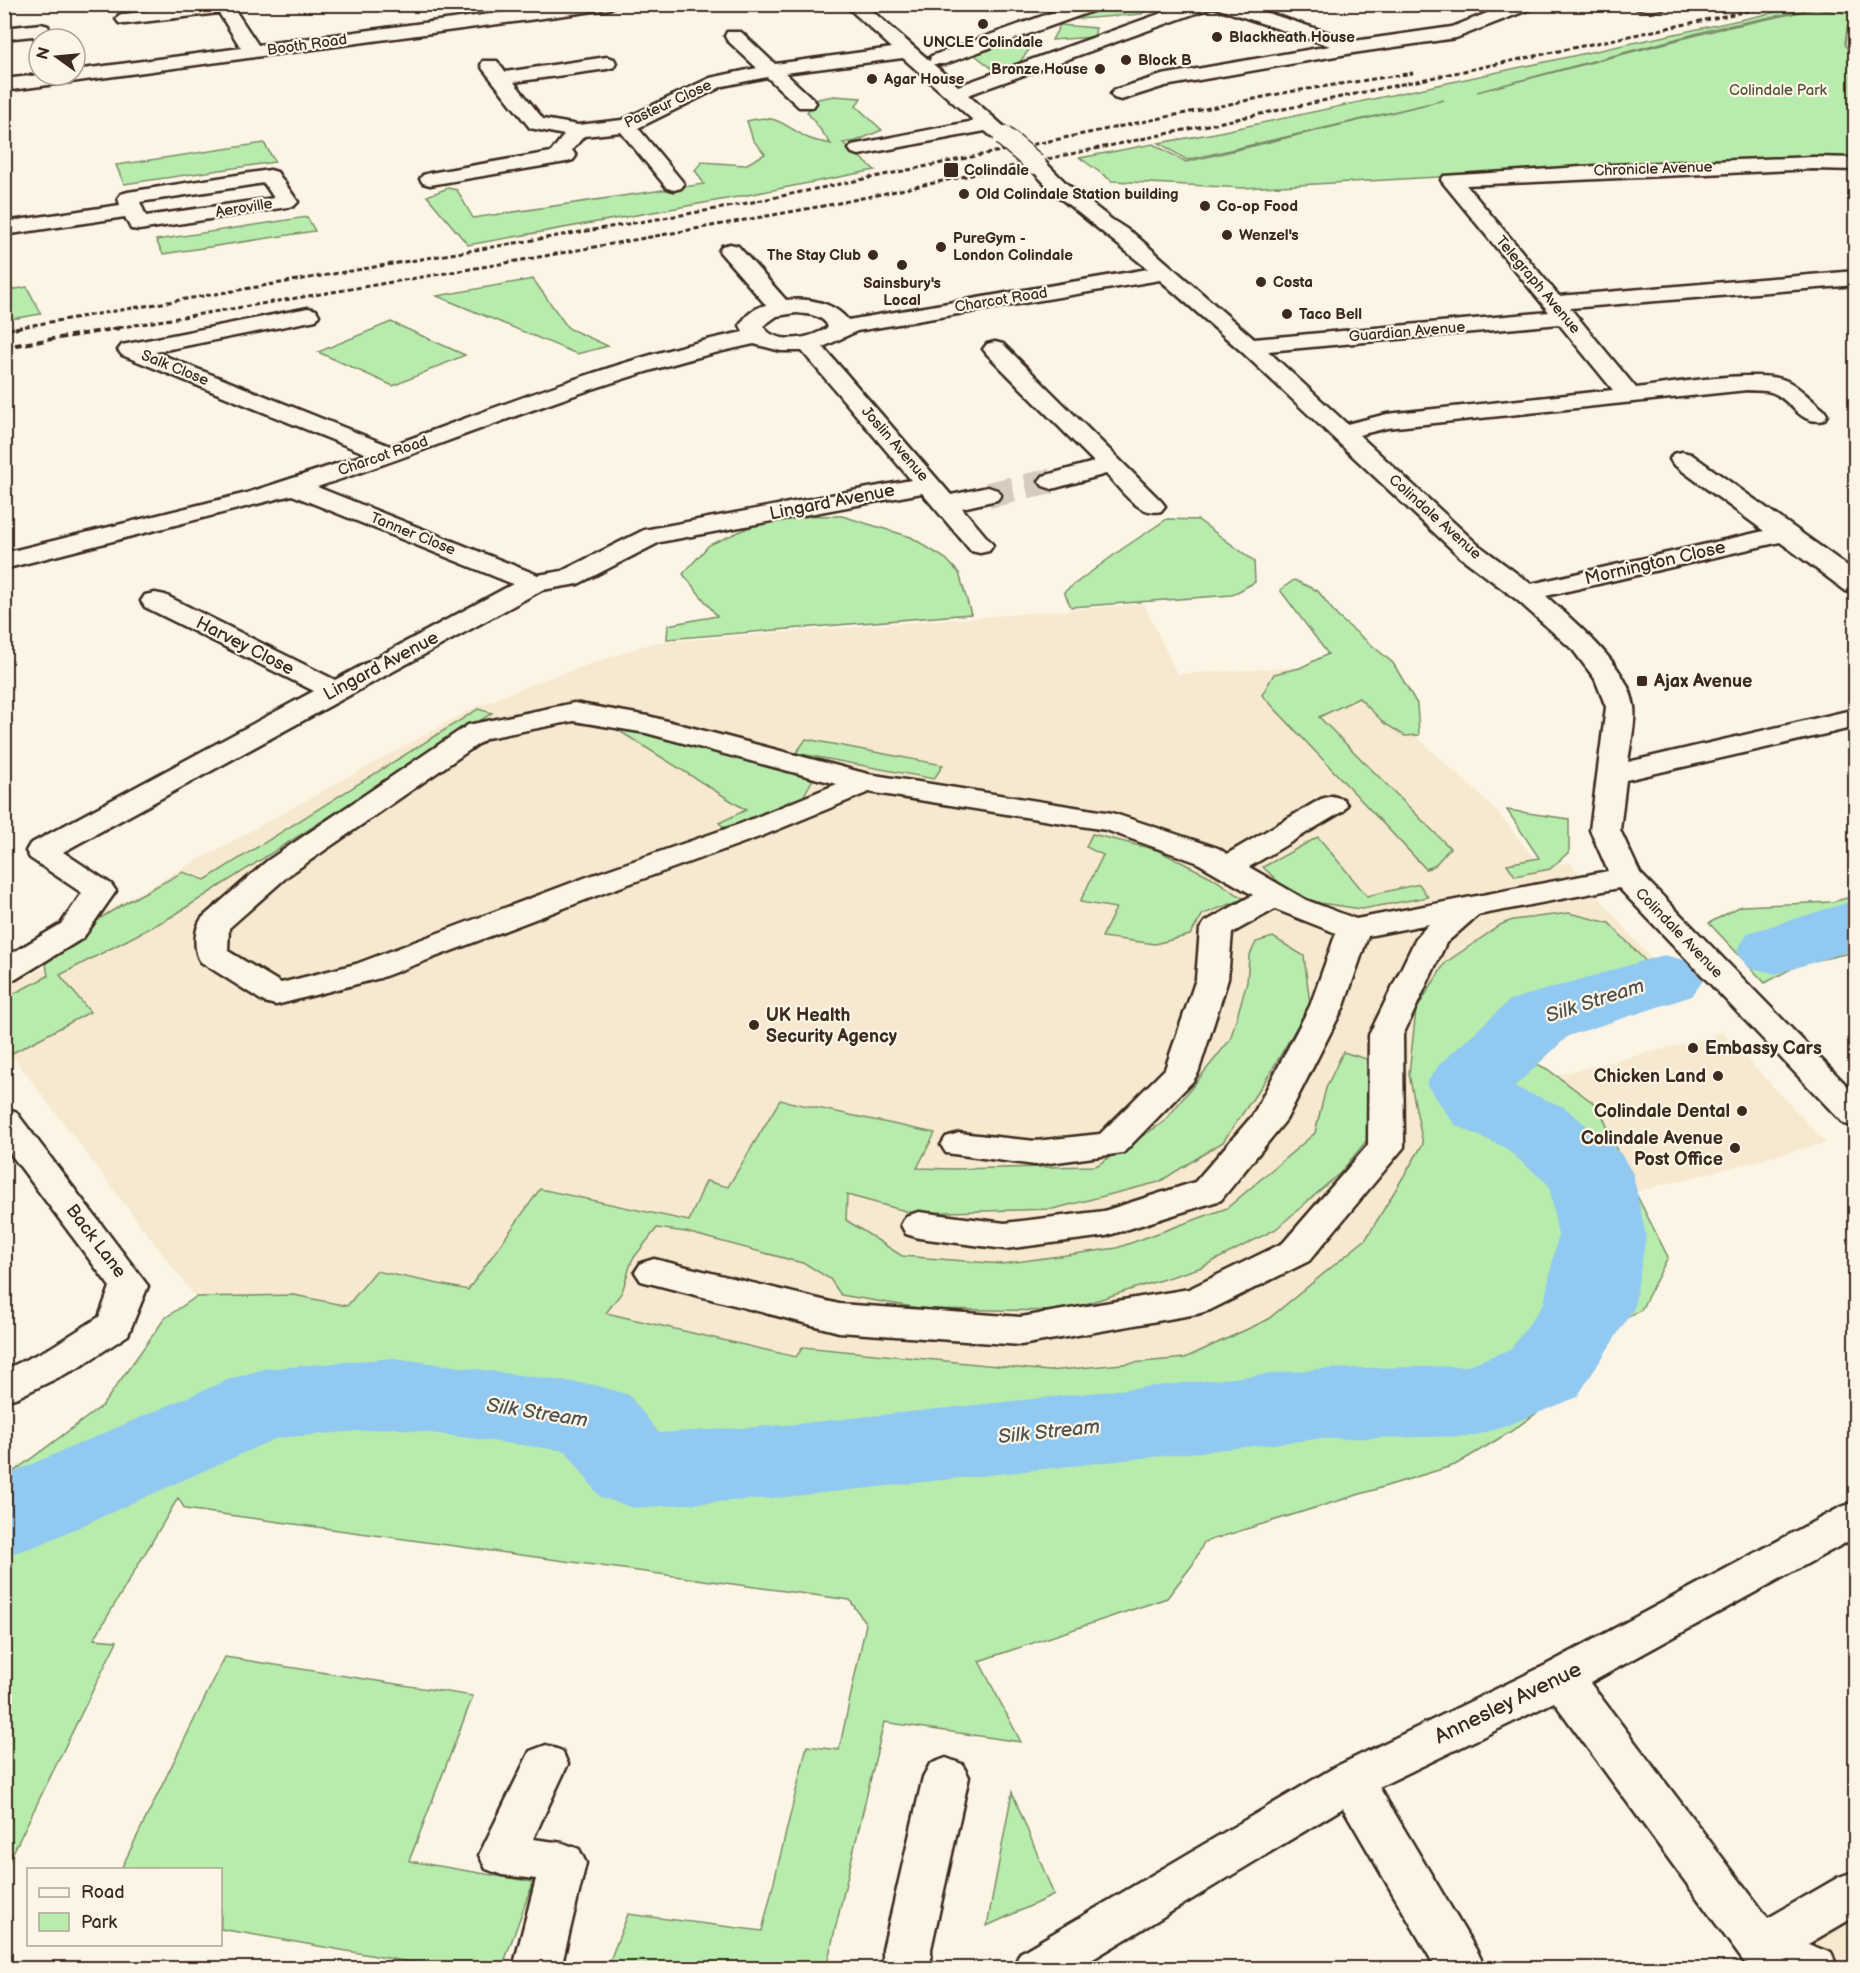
<svg xmlns="http://www.w3.org/2000/svg" width="1860" height="1973" font-family="'Balsamiq Sans',sans-serif">
	<style>
		.built { fill: #f6e9cf }
		.green { fill: #b8ecad; stroke: #7a8b66; stroke-width: 1.5 }
		.lines { fill: none; stroke-linecap: round; stroke-linejoin: round }
		.river { fill: #91c9f0; fill-rule: evenodd }
		.minor-tunnel { stroke: #d5ccbd; stroke-width: 26; stroke-dasharray: 26 13; stroke-linecap: butt }
		.minor-casing { stroke: #3b2a1e; stroke-width: 5 }
		.minor { fill: #fcf5e5; fill-rule: evenodd }
		.rail-far1 { stroke: #3b2a1e; stroke-width: 3; stroke-dasharray: 5 3; stroke-linecap: butt }
		.rail { stroke: #3b2a1e; stroke-width: 4; stroke-dasharray: 7 4; stroke-linecap: butt }
		.minor-bridge-casing { stroke: #3b2a1e; stroke-width: 23; stroke-linecap: butt }
		.minor-bridge { stroke: #fcf5e5; stroke-width: 20 }
		.poi-dot { fill: #3b2a1e; stroke: #fcf5e5; stroke-width: 2 }
		.labels { text-anchor: middle; dominant-baseline: central; stroke-width: 4.5; stroke-linejoin: round; paint-order: stroke }
		.far-poi-label { font-size: 15px; font-weight: bold; fill: #3b2a1e; stroke: #fcf5e5; text-anchor: start }
		.far-street-label { font-size: 15px; fill: #3b2a1e; stroke: #fcf5e5 }
		.far-park-label { font-size: 15px; fill: #54513b; stroke: #fcf5e5 }
		.street-label { font-size: 18px; fill: #3b2a1e; stroke: #fcf5e5 }
		.poi-label { font-size: 18px; font-weight: bold; fill: #3b2a1e; stroke: #fcf5e5; text-anchor: start }
		.water-label { font-size: 20px; font-style: italic; fill: #505252; stroke: #fcf5e5 }
		.near-street-label { font-size: 21px; fill: #3b2a1e; stroke: #fcf5e5 }
	</style>
	<rect width="100%" height="100%" fill="#fcf5e5"/>
	<filter id="ink" filterUnits="userSpaceOnUse"><feTurbulence type="fractalNoise" baseFrequency=".0167" numOctaves="2"/><feDisplacementMap in="SourceGraphic" scale="12" xChannelSelector="R" yChannelSelector="G"/><feConvolveMatrix kernelMatrix="1 2 1 2 8 2 1 2 1" color-interpolation-filters="sRGB"/></filter>
	<g filter="url(#ink)">
		<g class="built">
			<path d="M 1144,604 L 1177,674 L 1338,665 L 1492,806 L 1543,868 L 1570,862 L 1662,972 L 1529,1006 L 1478,1044 L 1441,1256 L 1140,1450 L 235,1350 L 5,1046 L 5,988 L 115,932 L 95,917 L 473,708 L 543,680 L 652,643 Z"/>
			<path d="M 1721,1031 L 1826,1143 L 1553,1213 L 1517,1085 L 1708,1038 Z"/>
			<path d="M 1855,1909 L 1855,1968 L 1769,1968 L 1763,1959 Z"/>
		</g>
		<g class="green">
			<path d="M 1104,5 L 1149,5 L 1142,14 L 1065,20 L 1066,18 Z"/>
			<path d="M 1795,8 L 1805,10 L 1717,28 L 1477,92 L 1720,29 L 1815,9 L 1854,14 L 1847,28 L 1845,44 L 1855,64 L 1855,161 L 1575,169 L 1244,188 L 1112,181 L 1080,158 L 1153,144 L 1186,162 L 1444,100 L 1187,160 L 1159,143 L 1215,133 Z"/>
			<path d="M 1060,25 L 1096,28 L 1094,37 L 1052,40 Z"/>
			<path d="M 1016,44 L 1032,46 L 1016,67 L 999,74 L 971,52 L 985,46 Z"/>
			<path d="M 834,96 L 861,98 L 856,106 L 882,130 L 856,141 L 843,143 L 875,170 L 732,198 L 468,245 L 427,196 L 448,188 L 457,190 L 473,218 L 704,184 L 695,170 L 702,162 L 745,165 L 765,154 L 753,140 L 747,121 C 775,112 784,126 808,138 C 814,141 823,142 831,144 L 807,112 L 818,99 Z"/>
			<path d="M 264,143 L 275,162 L 124,184 L 116,165 Z"/>
			<path d="M 307,217 L 315,231 L 163,254 L 156,240 Z"/>
			<path d="M 533,279 L 568,328 L 608,346 L 577,354 L 437,296 Z"/>
			<path d="M 27,287 L 41,314 L 5,320 L 5,291 Z"/>
			<path d="M 391,322 L 465,355 L 393,386 L 318,352 Z"/>
			<path d="M 777,515 L 842,516 L 911,537 L 946,559 L 959,573 L 971,614 L 667,639 L 668,625 L 717,616 L 683,574 L 709,545 Z"/>
			<path d="M 1167,519 L 1198,520 L 1254,561 L 1255,582 L 1232,595 L 1071,607 L 1064,592 L 1122,549 Z"/>
			<path d="M 1294,580 L 1318,591 L 1338,617 L 1393,663 L 1417,704 L 1419,735 L 1405,736 L 1384,723 L 1359,698 L 1319,717 L 1450,848 L 1434,866 L 1426,869 L 1262,695 L 1274,674 L 1300,668 L 1328,654 L 1280,590 Z"/>
			<path d="M 478,709 L 492,713 L 171,917 L 60,975 L 90,1012 L 5,1057 L 5,998 L 48,976 L 44,952 L 127,902 L 183,872 L 205,880 Z"/>
			<path d="M 613,727 L 671,737 L 813,779 L 799,804 L 728,831 L 719,823 L 746,810 Z"/>
			<path d="M 806,739 L 943,765 L 934,779 L 796,753 Z"/>
			<path d="M 1507,810 L 1569,819 L 1569,852 L 1550,869 L 1515,876 L 1507,864 L 1539,858 Z"/>
			<path d="M 1092,834 L 1157,850 L 1211,877 L 1244,899 L 1203,914 L 1190,935 L 1155,944 L 1102,937 L 1116,908 L 1080,902 L 1103,855 L 1086,847 Z"/>
			<path d="M 1318,837 L 1367,896 L 1419,884 L 1428,897 L 1362,909 L 1320,903 L 1289,892 L 1263,867 Z"/>
			<path d="M 1855,896 L 1855,952 L 1800,964 L 1765,983 L 1709,923 L 1741,906 L 1832,902 Z"/>
			<path d="M 1569,913 L 1609,923 L 1655,971 L 1567,995 L 1516,1014 L 1492,1042 L 1547,1069 L 1599,1107 L 1628,1178 L 1668,1257 L 1641,1310 L 1554,1357 L 1566,1392 L 1510,1432 L 1455,1465 L 1204,1542 L 1193,1564 L 1167,1598 L 979,1661 L 1021,1742 L 884,1722 L 826,1968 L 607,1968 L 628,1914 L 762,1931 L 807,1746 L 839,1750 L 866,1624 L 850,1600 L 185,1509 L 178,1498 L 94,1639 L 117,1641 L 5,1869 L 5,1478 L 102,1406 L 165,1318 L 196,1297 L 294,1295 L 347,1306 L 376,1271 L 468,1290 L 540,1189 L 689,1221 L 706,1181 L 728,1187 L 780,1100 L 935,1133 L 917,1168 L 953,1169 L 1096,1166 L 1164,1122 L 1230,1040 L 1247,982 L 1249,957 L 1256,942 L 1273,937 L 1304,956 L 1310,1004 L 1269,1075 L 1223,1142 L 1159,1182 L 1053,1209 L 913,1213 L 847,1195 L 846,1220 L 902,1256 L 1002,1264 L 1117,1248 L 1227,1208 L 1315,1133 L 1326,1088 L 1343,1052 L 1373,1061 L 1367,1140 L 1341,1172 L 1276,1229 L 1202,1267 L 1063,1311 L 925,1309 L 841,1295 L 830,1279 L 806,1264 L 686,1232 L 657,1228 L 632,1260 L 622,1292 L 606,1313 L 796,1357 L 803,1347 L 1049,1371 L 1185,1358 L 1267,1320 L 1366,1239 L 1423,1144 L 1409,1074 L 1416,1010 L 1445,963 L 1502,924 L 1513,920 Z"/>
			<path d="M 225,1657 L 473,1696 L 409,1861 L 533,1882 L 502,1968 L 444,1968 L 221,1929 L 220,1870 L 121,1869 Z"/>
			<path d="M 1012,1792 L 1054,1895 L 987,1926 Z"/>
		</g>
		<g class="lines">
			<g class="river">
				<path d="M 1856,900 L 1856,949 L 1776,974 L 1748,967 L 1737,950 L 1748,933 Z"/>
				<path d="M 1664,955 L 1692,962 L 1704,979 L 1692,996 L 1568,1036 L 1514,1087 L 1564,1107 L 1621,1154 L 1633,1174 L 1646,1236 L 1634,1308 L 1577,1397 L 1506,1426 L 1473,1436 L 1317,1439 L 786,1497 L 634,1508 L 600,1497 L 566,1451 L 393,1428 L 277,1438 L 39,1545 L 4,1556 L 4,1476 L 230,1379 L 264,1369 L 393,1358 L 595,1385 L 629,1395 L 659,1433 L 786,1425 L 1317,1369 L 1466,1366 L 1511,1349 L 1544,1303 L 1558,1236 L 1549,1185 L 1504,1147 L 1455,1125 L 1426,1084 L 1439,1065 L 1510,1000 Z"/>
			</g>
			<path class="minor-tunnel" d="M 988,495 L 1052,481"/>
			<defs>
				<g id="minor">
					<path d="M 200,4 L 231,4 L 258,45 L 565,4 L 618,4 L 609,9 L 4,91 L 4,79 L 39,75 L 75,75 L 75,70 L 241,48 L 219,13 L 125,24 L 119,23 L 116,19 L 119,15 L 125,14 Z"/>
					<path d="M 844,4 L 864,4 L 930,61 L 931,56 L 1076,4 L 1104,4 L 1101,8 L 945,64 L 933,64 L 958,86 L 1187,4 L 1240,4 L 1354,41 L 1452,27 L 1510,4 L 1536,4 L 1533,8 L 1456,38 L 1353,53 L 1165,86 L 1121,100 L 1114,98 L 1111,94 L 1114,90 L 1162,75 L 1330,46 L 1213,7 L 968,95 L 1010,132 L 1013,136 L 1010,140 C 998,143 994,138 985,131 L 859,155 L 852,153 L 849,149 L 852,145 L 974,121 L 903,58 L 785,73 L 813,99 L 816,103 L 813,107 L 799,107 L 767,77 L 723,86 L 638,128 L 681,180 L 684,184 L 681,188 L 674,190 L 667,188 L 621,132 L 584,136 L 572,150 L 576,156 L 573,160 L 566,162 L 430,185 L 423,183 L 420,179 L 423,175 L 430,173 L 551,152 L 564,135 L 530,128 L 483,69 L 481,65 L 483,61 L 497,61 L 505,72 L 607,57 L 614,59 L 616,63 L 614,67 L 607,69 L 514,82 L 543,119 L 578,125 L 622,120 L 710,78 L 757,68 L 727,40 L 725,36 L 727,32 L 741,32 L 775,64 L 892,48 Z"/>
					<path d="M 1630,4 L 1671,4 C 1663,12 1638,12 1630,4 Z"/>
					<path d="M 41,24 L 48,26 L 52,39 L 39,39 L 39,44 L 33,36 L 4,39 L 4,28 Z"/>
					<path d="M 1813,157 L 1856,158 L 1856,170 L 1813,169 L 1466,185 L 1559,296 L 1856,271 L 1856,285 L 1570,308 L 1636,388 C 1667,384 1762,368 1787,381 C 1800,387 1812,401 1824,410 L 1827,415 L 1824,420 C 1799,426 1792,399 1771,392 C 1764,390 1754,391 1747,390 L 1387,428 L 1359,435 L 1477,544 L 1531,584 L 1764,531 L 1673,464 L 1670,459 L 1673,454 L 1682,452 L 1691,454 L 1856,572 L 1856,593 L 1846,591 L 1780,542 L 1546,596 C 1575,623 1629,666 1634,707 C 1636,721 1630,747 1628,762 L 1856,709 L 1856,727 L 1626,780 L 1620,830 L 1640,873 L 1856,1095 L 1856,1127 L 1844,1124 L 1619,888 L 1478,915 L 1446,943 L 1403,1035 L 1404,1147 L 1309,1261 L 1210,1310 L 1197,1314 L 1021,1345 L 839,1332 L 641,1281 L 635,1272 L 641,1263 L 654,1259 L 839,1304 L 1021,1317 L 1189,1289 L 1283,1243 L 1368,1145 L 1369,1035 L 1416,938 L 1429,924 L 1368,936 L 1344,1006 L 1286,1120 L 1221,1200 L 1106,1236 L 1005,1249 L 919,1238 L 906,1234 L 901,1225 L 906,1216 L 919,1212 L 1005,1223 L 1104,1211 L 1195,1182 L 1253,1115 L 1310,1006 L 1336,933 L 1275,909 L 1232,933 L 1228,979 L 1198,1073 L 1193,1081 L 1123,1153 L 1035,1165 L 946,1153 L 941,1145 L 946,1137 L 959,1133 L 1035,1141 L 1100,1134 L 1165,1069 L 1196,979 L 1200,929 L 1205,922 L 1253,895 L 1196,862 L 1106,830 L 869,792 L 762,836 L 609,891 L 380,978 L 276,1005 L 264,1002 L 201,962 C 193,951 194,929 202,918 L 267,861 L 468,725 L 574,703 L 648,716 L 868,774 L 1112,813 L 1218,848 L 1227,854 L 1321,799 L 1332,796 L 1343,799 L 1347,805 L 1343,811 L 1249,867 L 1306,900 L 1356,919 L 1608,871 L 1590,830 L 1606,707 L 1595,679 L 1573,650 L 1516,599 L 1459,556 L 1241,351 L 1160,280 L 857,331 L 823,347 L 951,495 L 988,487 L 997,490 L 1001,495 L 997,500 L 962,508 L 993,545 L 989,551 L 980,553 L 971,551 L 922,493 L 660,542 L 578,584 L 542,590 L 63,852 L 111,884 L 116,891 L 83,938 L 16,979 L 4,982 L 4,958 L 61,924 L 82,893 L 30,858 L 26,851 L 30,844 L 314,691 L 145,607 L 141,601 L 145,595 L 155,593 L 165,595 L 335,680 L 513,584 L 292,495 L 4,569 L 4,553 L 247,493 L 367,454 L 122,355 L 118,350 L 122,345 L 308,308 L 316,310 L 319,315 L 316,320 L 155,352 L 390,446 C 507,404 621,357 743,332 L 740,325 C 746,315 754,308 766,305 L 719,251 L 722,246 L 730,244 L 738,246 L 786,300 C 809,298 833,302 848,320 L 1148,269 L 1054,193 L 1026,164 L 1029,160 L 1043,160 L 1068,185 L 1111,219 L 1134,234 L 1254,339 L 1549,312 L 1444,184 L 1441,180 L 1444,176 L 1611,165 ZM 796,313 C 808,314 824,315 828,327 C 812,339 775,346 763,326 L 777,316 ZM 1559,324 L 1613,390 L 1387,414 L 1347,424 L 1268,351 ZM 754,344 L 781,351 L 802,351 L 911,480 L 644,530 L 562,571 L 538,575 L 317,487 C 462,440 604,375 754,344 ZM 574,721 L 646,733 L 837,784 L 740,824 L 587,877 L 356,964 L 281,983 L 228,951 L 229,928 L 289,875 L 487,738 Z"/>
					<path d="M 270,170 L 277,172 L 298,202 L 294,206 L 139,230 L 131,229 L 125,217 L 4,235 L 4,222 L 120,205 L 118,198 L 121,194 L 128,192 ZM 264,183 L 274,198 L 146,216 L 140,202 Z"/>
					<path d="M 995,342 L 1003,344 L 1161,501 L 1165,506 L 1161,511 C 1138,517 1121,489 1106,474 L 1052,489 L 1043,486 L 1039,481 L 1043,476 L 1094,462 L 987,354 L 983,349 L 987,344 Z"/>
					<path d="M 4,1109 L 16,1112 L 148,1286 L 128,1335 L 78,1368 L 18,1397 L 4,1401 L 4,1370 L 50,1348 L 99,1317 L 110,1287 L 4,1145 Z"/>
					<path d="M 1856,1502 L 1856,1537 L 1590,1683 L 1768,1918 L 1839,1877 L 1856,1871 L 1856,1916 L 1808,1944 L 1831,1953 L 1838,1968 L 1760,1968 L 1744,1962 L 1554,1702 L 1379,1787 L 1478,1953 L 1485,1968 L 1436,1968 L 1343,1808 L 1078,1968 L 1013,1968 L 1020,1953 L 1335,1767 L 1546,1665 L 1841,1507 Z"/>
					<path d="M 546,1745 L 562,1751 L 568,1764 L 533,1839 L 563,1843 L 579,1849 L 586,1863 L 561,1968 L 513,1968 L 536,1879 L 502,1875 L 486,1869 L 479,1855 L 530,1751 Z"/>
					<path d="M 946,1758 L 962,1764 L 969,1777 L 931,1949 L 931,1968 L 883,1968 L 883,1949 L 923,1777 L 930,1764 Z"/>
				</g>
			</defs>
			<use href="#minor" class="minor-casing"/>
			<use href="#minor" class="minor"/>
			<g class="rail-far1">
				<path d="M 9,329 L 728,207 L 1288,92 L 1413,73"/>
				<path d="M 111,329 L 500,264 L 834,204 L 1781,4"/>
			</g>
			<g class="rail">
				<path d="M 4,330 L 18,328"/>
				<path d="M 4,347 L 120,328"/>
			</g>
			<defs>
				<path id="minor-bridge" d="M 1003,136 L 1036,164"/>
			</defs>
			<use href="#minor-bridge" class="minor-bridge-casing"/>
			<use href="#minor-bridge" class="minor-bridge"/>
		</g>
	</g>
	<g class="poi-dot">
		<circle cx="983" cy="24" r="6"/>
		<circle cx="1217" cy="37" r="6"/>
		<circle cx="1126" cy="60" r="6"/>
		<circle cx="1100" cy="69" r="6"/>
		<circle cx="872" cy="79" r="6"/>
		<rect x="943" y="162" width="16" height="16" rx="3"/>
		<circle cx="964" cy="194" r="6"/>
		<circle cx="1205" cy="206" r="6"/>
		<circle cx="1227" cy="235" r="6"/>
		<circle cx="941" cy="247" r="6"/>
		<circle cx="873" cy="255" r="6"/>
		<circle cx="902" cy="265" r="6"/>
		<circle cx="1261" cy="282" r="6"/>
		<circle cx="1287" cy="314" r="6"/>
		<rect x="1636" y="675" width="12" height="12" rx="3"/>
		<circle cx="754" cy="1025" r="6"/>
		<circle cx="1693" cy="1048" r="6"/>
		<circle cx="1718" cy="1076" r="6"/>
		<circle cx="1742" cy="1111" r="6"/>
		<circle cx="1735" cy="1148" r="6"/>
	</g>
	<g class="labels">
		<g class="far-poi-label">
			<text x="1229" y="37">Blackheath House</text>
			<text x="983" y="42" text-anchor="middle">UNCLE Colindale</text>
			<text x="1138" y="60">Block B</text>
			<text x="1088" y="69" text-anchor="end">Bronze House</text>
			<text x="884" y="79">Agar House</text>
			<text x="964" y="170">Colindale</text>
			<text x="976" y="194">Old Colindale Station building</text>
			<text x="1217" y="206">Co-op Food</text>
			<text x="1239" y="235">Wenzel's</text>
			<text x="953" y="238">PureGym -<tspan x="953" dy="17">London Colindale</tspan></text>
			<text x="861" y="255" text-anchor="end">The Stay Club</text>
			<text x="1273" y="282">Costa</text>
			<text x="902" y="283" text-anchor="middle">Sainsbury's<tspan x="902" dy="17">Local</tspan></text>
			<text x="1299" y="314">Taco Bell</text>
		</g>
		<g class="far-street-label">
			<text transform="translate(307 45) rotate(-8)">Booth Road</text>
			<text transform="translate(668 104) rotate(-25)">Pasteur Close</text>
			<text transform="translate(1653 169) rotate(-2)">Chronicle Avenue</text>
			<text transform="translate(244 208) rotate(-9)">Aeroville</text>
			<text transform="translate(1538 285) rotate(50)">Telegraph Avenue</text>
			<text transform="translate(1001 300) rotate(-9)">Charcot Road</text>
			<text transform="translate(1407 332) rotate(-5)">Guardian Avenue</text>
			<text transform="translate(175 368) rotate(22)">Salk Close</text>
			<text transform="translate(895 444) rotate(49)">Joslin Avenue</text>
			<text transform="translate(383 456) rotate(-19)">Charcot Road</text>
			<text transform="translate(1435 517) rotate(42)">Colindale Avenue</text>
			<text transform="translate(413 534) rotate(22)">Tanner Close</text>
			<text transform="translate(1679 933) rotate(46)">Colindale Avenue</text>
		</g>
		<g class="far-park-label">
			<text x="1778" y="90">Colindale Park</text>
		</g>
		<g class="street-label">
			<text transform="translate(832 502) rotate(-11)">Lingard Avenue</text>
			<text transform="translate(1655 563) rotate(-13)">Mornington Close</text>
			<text transform="translate(245 646) rotate(27)">Harvey Close</text>
			<text transform="translate(381 666) rotate(-28)">Lingard Avenue</text>
			<text transform="translate(96 1241) rotate(53)">Back Lane</text>
		</g>
		<g class="poi-label">
			<text x="1654" y="681">Ajax Avenue</text>
			<text x="766" y="1015">UK Health<tspan x="766" dy="21">Security Agency</tspan></text>
			<text x="1705" y="1048">Embassy Cars</text>
			<text x="1706" y="1076" text-anchor="end">Chicken Land</text>
			<text x="1730" y="1111" text-anchor="end">Colindale Dental</text>
			<text x="1723" y="1138" text-anchor="end">Colindale Avenue<tspan x="1723" dy="21">Post Office</tspan></text>
		</g>
		<g class="water-label">
			<text transform="translate(1595 1001) rotate(-18)">Silk Stream</text>
			<text transform="translate(537 1413) rotate(9)">Silk Stream</text>
			<text transform="translate(1049 1432) rotate(-6)">Silk Stream</text>
		</g>
		<g class="near-street-label">
			<text transform="translate(1508 1703) rotate(-26)">Annesley Avenue</text>
		</g>
	</g>
	<rect width="1860" height="1973" fill="none" stroke="#fcf5e5" stroke-width="24"/>
	<rect x="12" y="12" width="1836" height="1949" fill="none" stroke="#3b2a1e" stroke-width="2" filter="url(#ink)"/>
	<rect x="27" y="1868" width="195" height="78" fill="#fcf5e5" stroke="#afa495" stroke-width="1.5"/>
	<rect x="39" y="1888" width="30" height="9" fill="#fcf5e5" stroke="#afa495" stroke-width="1.5"/>
	<text x="81" y="1898" font-size="18" fill="#3b2a1e">Road</text>
	<rect x="39" y="1913" width="30" height="18" fill="#b8ecad" stroke="#afa495" stroke-width="1.5"/>
	<text x="81" y="1928" font-size="18" fill="#3b2a1e">Park</text>
	<g transform="translate(57 57) rotate(285)"><circle r="28" fill="#fcf5e5" stroke="#afa495" stroke-width="1.5"/>
	<path d="M0-4.5L10 22L0 15L-10 22Z" fill="#3b2a1e"/>
	<text y="-9" font-size="16" font-weight="bold" text-anchor="middle" fill="#3b2a1e">N</text>
	</g>
</svg>
